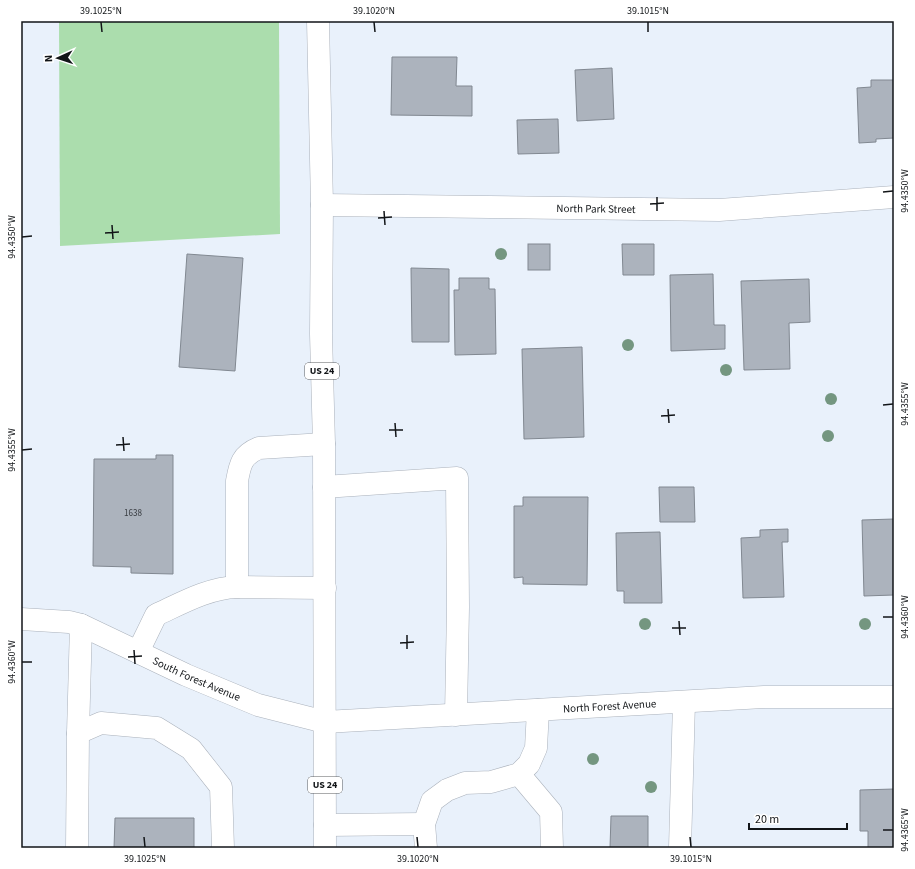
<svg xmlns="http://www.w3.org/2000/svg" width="915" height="869" font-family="'Source Sans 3',sans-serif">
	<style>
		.green { fill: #abddad }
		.building { fill: #acb3bd; stroke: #818891 }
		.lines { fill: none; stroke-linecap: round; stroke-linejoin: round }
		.minor-casing { stroke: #aab1bb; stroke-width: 23 }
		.major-casing { stroke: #aab1bb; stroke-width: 23 }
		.minor { stroke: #fff; stroke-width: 22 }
		.major { stroke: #fff; stroke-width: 22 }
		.tree { fill: #749680 }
		.ticks { fill: none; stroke: #121518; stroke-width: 1.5 }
		.labels { text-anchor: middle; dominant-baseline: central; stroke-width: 4; stroke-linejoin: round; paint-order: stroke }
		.number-label { font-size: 9px; fill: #383c41 }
		.shield { fill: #fff; stroke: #595b5d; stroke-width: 1 }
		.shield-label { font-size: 10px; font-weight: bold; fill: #121518 }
		.street-label { font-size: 11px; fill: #121518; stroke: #fff }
		.neatline { fill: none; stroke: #121518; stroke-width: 1.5 }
		.ticks-label { font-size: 10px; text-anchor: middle; fill: #121518 }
	</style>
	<rect width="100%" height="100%" fill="#e9f1fb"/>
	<path class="green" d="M 59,21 L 279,21 L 280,234 L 60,246 Z"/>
	<g class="building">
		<path d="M 392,57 L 457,57 L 456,86 L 472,86 L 472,116 L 391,115 Z"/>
		<path d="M 612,68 L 614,119 L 577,121 L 575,70 Z"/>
		<path d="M 871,80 L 894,80 L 894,138 L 876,139 L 876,142 L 859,143 L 857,88 L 871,87 Z"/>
		<path d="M 558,119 L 559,153 L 518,154 L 517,120 Z"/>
		<rect x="528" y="244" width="22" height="26"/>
		<path d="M 622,244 L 654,244 L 654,275 L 623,275 Z"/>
		<path d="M 187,254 L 243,258 L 235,371 L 179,367 Z"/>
		<path d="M 411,268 L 449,269 L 449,342 L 412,342 Z"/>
		<path d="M 713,274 L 714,325 L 725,325 L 725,349 L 671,351 L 670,275 Z"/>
		<path d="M 459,278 L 489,278 L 489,289 L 495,289 L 496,354 L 455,355 L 454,290 L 459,290 Z"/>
		<path d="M 809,279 L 810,322 L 789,323 L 790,369 L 744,370 L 741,281 Z"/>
		<path d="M 582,347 L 584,437 L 524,439 L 522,349 Z"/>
		<path d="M 156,455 L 173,455 L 173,574 L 131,573 L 131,567 L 93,566 L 94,459 L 156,459 Z"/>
		<path d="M 659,487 L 694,487 L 695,522 L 660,522 Z"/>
		<path d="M 523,497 L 588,497 L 587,585 L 523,584 L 523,577 L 514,578 L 514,506 L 523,506 Z"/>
		<path d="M 894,519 L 894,595 L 864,596 L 862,520 Z"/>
		<path d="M 788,529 L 788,542 L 782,542 L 784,597 L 743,598 L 741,538 L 760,537 L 760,530 Z"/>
		<path d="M 660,532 L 662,603 L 624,603 L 624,591 L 617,591 L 616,533 Z"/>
		<path d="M 894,789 L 894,848 L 868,848 L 868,831 L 860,831 L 860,790 Z"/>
		<path d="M 611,816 L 648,816 L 648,848 L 610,848 Z"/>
		<path d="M 115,818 L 194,818 L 194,848 L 114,848 Z"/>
	</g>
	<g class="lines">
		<defs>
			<g id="minor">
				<path id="s1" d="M 322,205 L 719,210 L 894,197"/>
				<path d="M 324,487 L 457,478 L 458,607 L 456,715"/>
				<path d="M 237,587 L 237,481 C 240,464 242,455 259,448 L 324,444"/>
				<path id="s2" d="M 21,619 L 69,622 L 81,625 L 186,675 L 258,705 L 325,722 L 764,697 L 894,697"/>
				<path d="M 138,652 L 156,615 C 182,603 208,588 237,587 L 325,588"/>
				<path d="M 78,733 L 81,625"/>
				<path d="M 519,774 L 551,812 L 552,848"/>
				<path d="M 325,825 L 424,824"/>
				<path d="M 77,848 L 78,733 L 101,723 L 157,728 L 191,749 L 221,787 L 223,848"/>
				<path d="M 426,848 L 424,824 L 432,801 L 447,790 L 465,783 L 491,782 L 519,774 L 529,764 L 536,748 L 538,710"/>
				<path d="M 680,848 L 684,702"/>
			</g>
			<path id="major" d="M 318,21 L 322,205 L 321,334 L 324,444 L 325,848"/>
		</defs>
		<use href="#minor" class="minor-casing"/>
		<use href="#major" class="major-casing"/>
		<use href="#minor" class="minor"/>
		<use href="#major" class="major"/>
	</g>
	<g class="tree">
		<circle cx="501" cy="254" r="6"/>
		<circle cx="628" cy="345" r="6"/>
		<circle cx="726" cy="370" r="6"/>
		<circle cx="831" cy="399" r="6"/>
		<circle cx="828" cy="436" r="6"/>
		<circle cx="645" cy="624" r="6"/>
		<circle cx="865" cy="624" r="6"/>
		<circle cx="593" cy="759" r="6"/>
		<circle cx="651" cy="787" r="6"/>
	</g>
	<path class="ticks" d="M 101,22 L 102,32M 374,22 L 375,32M 648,22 L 648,32M 883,192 L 893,191M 657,197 L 657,211M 650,204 L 664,203M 384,211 L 385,225M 378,218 L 392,217M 112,225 L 113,239M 105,233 L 119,232M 22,237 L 32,236M 883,405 L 893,404M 668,409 L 669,423M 661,416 L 675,415M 395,423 L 396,437M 389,430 L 403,430M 123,437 L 124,451M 116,445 L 130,444M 22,450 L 32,449M 883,617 L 893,617M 679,621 L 680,635M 672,628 L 686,628M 407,635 L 407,649M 400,643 L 414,642M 134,650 L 135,664M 128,657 L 142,656M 22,662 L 32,662M 883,830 L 893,830M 144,837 L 145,847M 417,837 L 418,847M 690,837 L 691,847"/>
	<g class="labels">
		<g class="number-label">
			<text x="133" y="513">1638</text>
		</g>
		<g class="shield">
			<rect x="305" y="363" width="34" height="16" rx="3"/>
			<rect x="308" y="777" width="34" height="16" rx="3"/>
		</g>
		<g class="shield-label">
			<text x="322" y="371">US 24</text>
			<text x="325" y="785">US 24</text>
		</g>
		<g class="street-label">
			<text stroke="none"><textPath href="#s1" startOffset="274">North Park Street</textPath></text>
			<text stroke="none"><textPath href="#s2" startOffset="188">South Forest Avenue</textPath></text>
			<text stroke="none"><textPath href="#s2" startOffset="609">North Forest Avenue</textPath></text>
		</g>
	</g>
	<rect width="915" height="869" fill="none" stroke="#ffffff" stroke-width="44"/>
	<g transform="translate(58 58) rotate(267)" stroke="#ffffff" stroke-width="3" paint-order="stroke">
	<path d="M0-3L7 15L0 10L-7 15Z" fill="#121518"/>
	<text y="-6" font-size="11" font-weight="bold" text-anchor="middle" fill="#121518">N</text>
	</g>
	<path d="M749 823v6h98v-6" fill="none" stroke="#121518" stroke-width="2"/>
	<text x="755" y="823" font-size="12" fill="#121518" stroke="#ffffff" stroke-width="3" paint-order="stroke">20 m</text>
	<rect x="22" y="22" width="871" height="825" class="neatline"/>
	<g class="ticks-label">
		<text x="101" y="14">39.1025°N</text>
		<text x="374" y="14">39.1020°N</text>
		<text x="648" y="14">39.1015°N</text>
		<text transform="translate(904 191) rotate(-90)" y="4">94.4350°W</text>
		<text transform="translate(11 237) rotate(-90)" y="4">94.4350°W</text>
		<text transform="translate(904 404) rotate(-90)" y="4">94.4355°W</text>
		<text transform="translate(11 450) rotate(-90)" y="4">94.4355°W</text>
		<text transform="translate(904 617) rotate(-90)" y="4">94.4360°W</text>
		<text transform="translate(11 662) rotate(-90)" y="4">94.4360°W</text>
		<text transform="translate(904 830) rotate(-90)" y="4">94.4365°W</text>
		<text x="145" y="862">39.1025°N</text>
		<text x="418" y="862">39.1020°N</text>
		<text x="691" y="862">39.1015°N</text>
	</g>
</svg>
